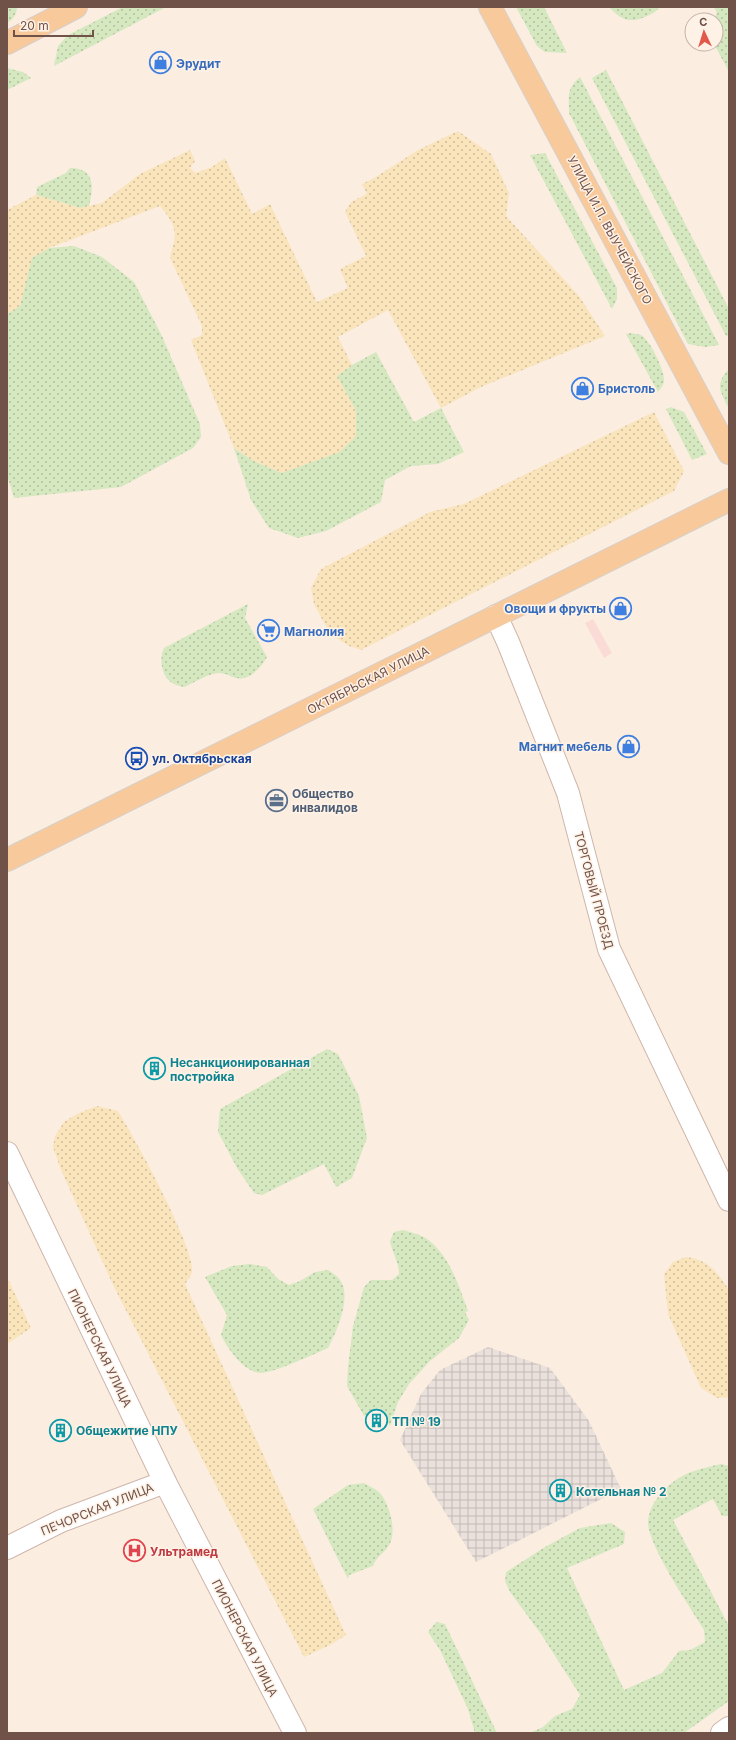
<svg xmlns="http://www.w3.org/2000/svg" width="736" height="1740" font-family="Inter,sans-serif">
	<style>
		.commercial { fill: #fbdbd5 }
		.industrial { fill: url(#industrial-grid) }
		.grass { fill: url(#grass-dots) }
		.sand { fill: url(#sand-dots) }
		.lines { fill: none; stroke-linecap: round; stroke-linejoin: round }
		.minor-casing { stroke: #ceb6ab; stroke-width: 24 }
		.major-casing { stroke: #d7cfcc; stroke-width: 24 }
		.minor { stroke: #fff; stroke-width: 22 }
		.major { stroke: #f8ca9b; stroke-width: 22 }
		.labels { text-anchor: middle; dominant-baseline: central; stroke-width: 3; stroke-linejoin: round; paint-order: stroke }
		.shop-label { font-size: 12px; font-weight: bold; fill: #366cbe; stroke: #fef2e7; text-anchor: start }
		.street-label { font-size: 12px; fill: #715249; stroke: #fef2e7 }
		.transit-label { font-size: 12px; font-weight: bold; fill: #164399; stroke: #fef2e7; text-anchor: start }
		.service-label { font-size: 12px; font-weight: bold; fill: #4e5e75; stroke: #fef2e7; text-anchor: start }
		.culture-label { font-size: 12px; font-weight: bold; fill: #0d838f; stroke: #fef2e7; text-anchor: start }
		.health-label { font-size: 12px; font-weight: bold; fill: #be3a42; stroke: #fef2e7; text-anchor: start }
	</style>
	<defs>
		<pattern id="industrial-grid" width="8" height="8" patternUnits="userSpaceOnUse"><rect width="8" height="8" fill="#eae1dc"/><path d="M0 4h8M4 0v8" fill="none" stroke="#c2b9b4"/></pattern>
		<pattern id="grass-dots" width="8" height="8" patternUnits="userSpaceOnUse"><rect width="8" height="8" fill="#d5e8c0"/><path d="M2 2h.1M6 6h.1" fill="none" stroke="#b1bf9e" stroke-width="1.8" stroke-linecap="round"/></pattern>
		<pattern id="sand-dots" width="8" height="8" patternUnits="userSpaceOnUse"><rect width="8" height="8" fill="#fae4bc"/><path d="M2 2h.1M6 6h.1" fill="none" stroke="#cfbb9b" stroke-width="1.8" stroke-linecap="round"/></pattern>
	</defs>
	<rect width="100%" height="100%" fill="#fbeee1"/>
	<path class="commercial" d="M 593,619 L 612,653 L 604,658 L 585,623 Z"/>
	<path class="industrial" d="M 488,1347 L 550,1368 L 589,1421 L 621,1489 L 476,1562 L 400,1440 L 421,1394 L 440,1370 Z"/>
	<g class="grass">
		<path d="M 7,7 L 17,7 C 17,14 13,20 7,23 Z"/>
		<path d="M 123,7 L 166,7 L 54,66 L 58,46 L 68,35 Z"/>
		<path d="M 516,7 L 544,7 L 567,53 L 545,52 L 537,46 Z"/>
		<path d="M 609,7 L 660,7 C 656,12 652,14 647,16 C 632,24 620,20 609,7 Z"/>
		<path d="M 714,7 L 729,7 L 729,72 L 714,44 L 716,44 L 716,20 L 713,20 L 717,13 Z"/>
		<path d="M 7,68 L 23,72 L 31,78 L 7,90 Z"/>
		<path d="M 606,70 L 729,309 L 729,335 L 726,336 L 592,78 Z"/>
		<path d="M 580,77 L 719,345 L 705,347 L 688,344 L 569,113 C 569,96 566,89 580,77 Z"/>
		<path d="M 545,153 L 617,288 L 617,299 L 612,309 L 530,155 Z"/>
		<path d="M 70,168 C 95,168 94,187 89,206 L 80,208 L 36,195 L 37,187 L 66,173 Z"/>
		<path d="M 74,246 L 102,257 L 134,282 L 162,336 L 200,424 L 201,437 L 193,448 L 121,487 L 14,498 L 7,475 L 7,314 L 20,306 L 31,258 L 49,248 Z"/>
		<path d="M 631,333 C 634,334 638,334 641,335 C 650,340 665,371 664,381 C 663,386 661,388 658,392 L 626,334 Z"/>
		<path d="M 376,352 L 414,422 L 441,408 L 464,452 L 438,464 L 411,466 L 385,480 L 381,502 L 326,531 L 298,538 L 269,528 L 251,500 L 234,448 L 254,461 L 282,473 L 356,411 L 337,376 L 352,365 Z"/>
		<path d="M 729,369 L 729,409 C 721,393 714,384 729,369 Z"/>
		<path d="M 671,407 L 684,412 L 707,454 L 692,460 L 666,409 Z"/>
		<path d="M 248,604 L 245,618 L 267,657 C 261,668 249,681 236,678 C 229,676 226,673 218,673 C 207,674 194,683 184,687 C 180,686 175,685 172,683 C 161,676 159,658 164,648 Z"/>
		<path d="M 327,1049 L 338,1054 L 359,1096 L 367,1138 L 352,1178 L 336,1187 L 324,1164 L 262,1195 L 254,1193 L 237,1168 L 218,1132 L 220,1109 Z"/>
		<path d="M 403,1230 C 410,1232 418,1234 424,1237 C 449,1253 458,1284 468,1311 L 465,1312 L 469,1320 L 459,1338 L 430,1361 L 409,1384 L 398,1402 L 390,1426 L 380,1408 L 364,1416 L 347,1386 L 348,1367 L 353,1326 L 364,1287 L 371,1280 L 392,1280 L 399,1274 C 400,1265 392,1252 390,1241 L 394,1232 Z"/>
		<path d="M 250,1264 L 267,1267 L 278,1279 L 289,1285 L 300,1281 L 315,1272 L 328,1270 C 334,1274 341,1278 343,1286 C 349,1303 336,1333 328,1348 C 314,1354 272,1374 259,1373 C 242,1370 228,1349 221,1335 L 227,1315 L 205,1277 L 232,1266 Z"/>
		<path d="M 721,1464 L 729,1466 L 729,1516 L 722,1516 L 713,1499 L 673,1520 L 729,1626 L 729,1701 L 684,1733 L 530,1733 L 543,1727 L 555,1716 L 572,1709 L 580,1695 L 541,1634 L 510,1592 L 505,1581 L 506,1572 L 545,1547 L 580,1528 L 611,1523 L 625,1532 L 624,1544 L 567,1568 L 624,1690 L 662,1673 L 679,1651 L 690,1650 L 705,1642 L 704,1630 C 690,1607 649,1547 648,1523 C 648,1500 674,1477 694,1471 C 702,1468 712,1466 721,1464 Z"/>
		<path d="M 364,1483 C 369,1486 376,1489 380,1493 C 390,1505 398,1533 388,1547 C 383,1554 376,1557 373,1566 L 349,1575 L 348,1579 L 313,1509 L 348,1485 Z"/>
		<path d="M 436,1622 L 445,1624 L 497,1733 L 475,1733 L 468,1709 L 440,1650 L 428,1632 Z"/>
	</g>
	<g class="sand">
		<path d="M 458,131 L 491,154 L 509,193 L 506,216 L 579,296 L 605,336 L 481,387 L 441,408 L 388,310 L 338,337 L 352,365 L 337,376 L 356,411 L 356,436 L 340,452 L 282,473 L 254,461 L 234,448 L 191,340 L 202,335 L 202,326 L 171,260 C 169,254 173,249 174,242 C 178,227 168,216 160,206 L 49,248 L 32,258 L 20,306 L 7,314 L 7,210 L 36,195 L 80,208 L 102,203 L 140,174 L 190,150 L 195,161 L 190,168 L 196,173 L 212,167 L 225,158 L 252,214 L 270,204 L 317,302 L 348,288 L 340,269 L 366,256 L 345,212 L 351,202 L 367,194 L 362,184 L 376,177 L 418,150 Z"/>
		<path d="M 654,412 L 684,471 L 674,491 L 361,650 L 349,646 L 330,634 L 314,604 L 311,588 L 321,569 L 430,512 L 464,504 Z"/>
		<path d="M 97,1106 L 118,1111 C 133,1135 195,1248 192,1271 C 192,1275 187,1281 185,1284 L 346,1635 L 330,1645 L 304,1657 L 114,1287 L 61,1170 L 53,1147 L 55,1136 L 64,1122 L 77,1114 Z"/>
		<path d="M 686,1257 C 708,1259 718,1273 729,1290 L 729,1397 L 717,1398 L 701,1388 L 668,1314 L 664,1274 L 673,1262 Z"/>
		<path d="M 7,1277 L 31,1328 L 7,1344 Z"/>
	</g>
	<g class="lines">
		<defs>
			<g id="minor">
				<path d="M 496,616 L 508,642 L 568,793 L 609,949 L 729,1200"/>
				<path d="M 7,1153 L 165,1482 L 295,1733"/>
				<path d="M 7,1548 L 61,1521 L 165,1482"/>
				<path d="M 722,1733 L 729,1728"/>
			</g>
			<g id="major">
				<path d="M 490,7 L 729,453"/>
				<path d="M 7,43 L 76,7"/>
				<path d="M 7,860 L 729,500"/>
			</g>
		</defs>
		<use href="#minor" class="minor-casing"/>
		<use href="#major" class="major-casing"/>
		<use href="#minor" class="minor"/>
		<use href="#major" class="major"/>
	</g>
	<defs>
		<symbol id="shop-ring" viewBox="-11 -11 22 22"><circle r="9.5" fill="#fef2e7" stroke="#3f7fe0" stroke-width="1.5"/><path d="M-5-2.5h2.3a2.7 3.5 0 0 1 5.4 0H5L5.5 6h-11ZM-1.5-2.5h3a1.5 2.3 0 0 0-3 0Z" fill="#3f7fe0"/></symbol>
		<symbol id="supermarket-ring" viewBox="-11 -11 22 22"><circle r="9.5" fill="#fef2e7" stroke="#3f7fe0" stroke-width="1.5"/><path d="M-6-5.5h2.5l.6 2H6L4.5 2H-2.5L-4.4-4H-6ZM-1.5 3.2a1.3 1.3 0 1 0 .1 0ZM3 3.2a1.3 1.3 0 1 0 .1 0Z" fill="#3f7fe0"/></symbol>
		<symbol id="bus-ring" viewBox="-11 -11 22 22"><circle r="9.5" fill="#fef2e7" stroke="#1a4fb4" stroke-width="1.5"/><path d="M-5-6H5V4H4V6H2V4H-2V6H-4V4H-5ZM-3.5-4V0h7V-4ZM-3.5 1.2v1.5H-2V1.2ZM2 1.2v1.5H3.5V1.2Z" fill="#1a4fb4"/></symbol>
		<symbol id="office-ring" viewBox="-11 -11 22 22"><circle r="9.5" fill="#fef2e7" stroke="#5c6f8a" stroke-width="1.5"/><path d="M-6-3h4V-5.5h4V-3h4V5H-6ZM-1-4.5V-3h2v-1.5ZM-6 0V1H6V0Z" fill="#5c6f8a"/></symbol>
		<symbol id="building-ring" viewBox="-11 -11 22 22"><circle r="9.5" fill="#fef2e7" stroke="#0f9aa8" stroke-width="1.5"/><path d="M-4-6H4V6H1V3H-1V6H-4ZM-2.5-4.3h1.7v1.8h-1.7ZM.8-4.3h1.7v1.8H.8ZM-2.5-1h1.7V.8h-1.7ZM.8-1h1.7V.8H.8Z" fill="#0f9aa8"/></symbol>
		<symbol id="hospital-ring" viewBox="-11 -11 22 22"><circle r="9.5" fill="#fef2e7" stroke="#e0444e" stroke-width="1.5"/><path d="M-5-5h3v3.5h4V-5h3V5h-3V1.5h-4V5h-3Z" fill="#e0444e"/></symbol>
	</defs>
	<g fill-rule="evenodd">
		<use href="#shop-ring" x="148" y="50" width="25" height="25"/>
		<use href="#shop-ring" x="570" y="376" width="25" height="25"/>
		<use href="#shop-ring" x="608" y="596" width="25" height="25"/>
		<use href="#supermarket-ring" x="256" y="618" width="25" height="25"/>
		<use href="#shop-ring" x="616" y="734" width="25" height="25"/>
		<use href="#bus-ring" x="124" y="746" width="25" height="25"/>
		<use href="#office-ring" x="264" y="788" width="25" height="25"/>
		<use href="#building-ring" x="142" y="1056" width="25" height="25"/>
		<use href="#building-ring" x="364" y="1408" width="25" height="25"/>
		<use href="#building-ring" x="48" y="1418" width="25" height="25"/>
		<use href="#building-ring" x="548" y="1478" width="25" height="25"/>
		<use href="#hospital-ring" x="122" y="1538" width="25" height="25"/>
	</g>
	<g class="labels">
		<g class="shop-label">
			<text x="176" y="63">Эрудит</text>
			<text x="598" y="388">Бристоль</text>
			<text x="606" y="608" text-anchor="end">Овощи и фрукты</text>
			<text x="284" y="631">Магнолия</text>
			<text x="612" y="746" text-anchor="end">Магнит мебель</text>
		</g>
		<g class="street-label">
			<text transform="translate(610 230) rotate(62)">УЛИЦА И.П. ВЫУЧЕЙСКОГО</text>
			<text transform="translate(368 680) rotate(-27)">ОКТЯБРЬСКАЯ УЛИЦА</text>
			<text transform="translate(594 890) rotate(75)">ТОРГОВЫЙ ПРОЕЗД</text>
			<text transform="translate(100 1348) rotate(64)">ПИОНЕРСКАЯ УЛИЦА</text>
			<text transform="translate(97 1509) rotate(-22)">ПЕЧОРСКАЯ УЛИЦА</text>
			<text transform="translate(245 1638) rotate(63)">ПИОНЕРСКАЯ УЛИЦА</text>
		</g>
		<g class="transit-label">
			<text x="152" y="758">ул. Октябрьская</text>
		</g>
		<g class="service-label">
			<text x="292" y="793">Общество<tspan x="292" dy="14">инвалидов</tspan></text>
		</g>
		<g class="culture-label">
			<text x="170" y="1062">Несанкционированная<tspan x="170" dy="14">постройка</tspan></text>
			<text x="392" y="1421">ТП № 19</text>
			<text x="76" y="1430">Общежитие НПУ</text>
			<text x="576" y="1491">Котельная № 2</text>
		</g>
		<g class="health-label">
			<text x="150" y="1551">Ультрамед</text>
		</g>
	</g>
	<rect width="736" height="1740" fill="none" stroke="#715249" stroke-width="16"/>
	<g transform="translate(704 32) rotate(356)"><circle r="19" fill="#fef2e7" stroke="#c6b2a8"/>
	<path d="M0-3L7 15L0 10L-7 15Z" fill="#e25849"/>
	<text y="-6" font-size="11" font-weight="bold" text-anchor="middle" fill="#715249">С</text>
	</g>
	<path d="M14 30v6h79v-6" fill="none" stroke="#715249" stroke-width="2"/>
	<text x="20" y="30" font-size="12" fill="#715249" stroke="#fef2e7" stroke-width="3" paint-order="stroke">20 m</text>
</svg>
